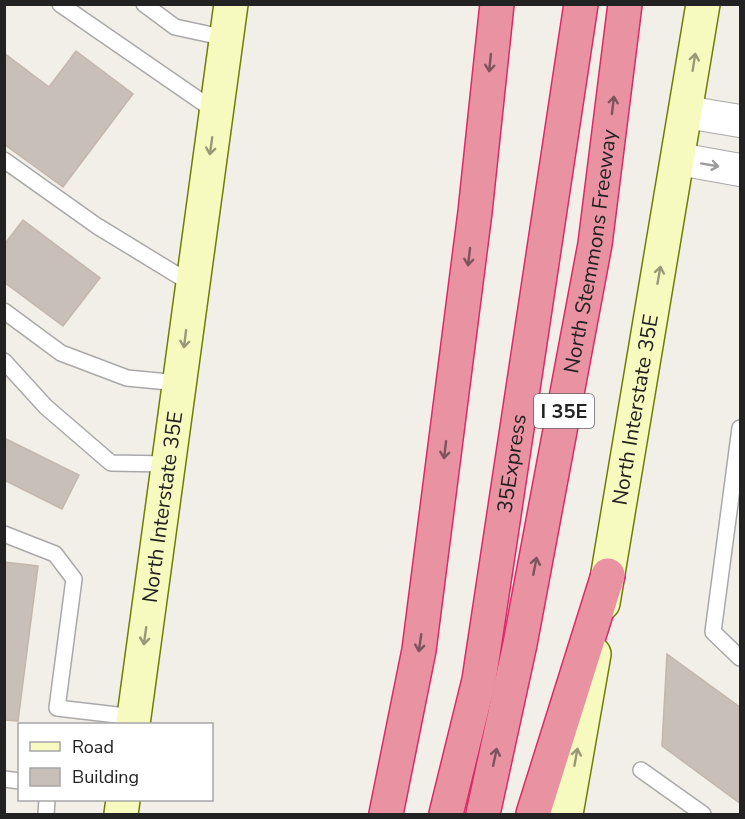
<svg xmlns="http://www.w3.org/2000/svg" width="745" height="819" font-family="'Nunito Sans',sans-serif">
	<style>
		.building { fill: #c7bfb8; stroke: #c4b6ab; stroke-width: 1.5 }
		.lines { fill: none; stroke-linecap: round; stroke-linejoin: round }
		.service-casing { stroke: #a9a9a9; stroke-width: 18 }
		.minor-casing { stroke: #a9a9a9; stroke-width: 34 }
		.secondary-casing { stroke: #707d05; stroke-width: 36 }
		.motorway-casing { stroke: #dc2a67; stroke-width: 36 }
		.service { stroke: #fff; stroke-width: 15 }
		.minor { stroke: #fff; stroke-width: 32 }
		.secondary { stroke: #f7fabf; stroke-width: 33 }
		.motorway { stroke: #e892a2; stroke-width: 33 }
		.oneway { stroke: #979978 }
		.oneway2 { stroke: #7b545c }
		.oneway3 { stroke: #9c9c9c }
		.labels { text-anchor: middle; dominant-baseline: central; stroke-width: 4.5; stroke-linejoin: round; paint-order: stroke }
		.shield { fill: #fff; stroke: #646464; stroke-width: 1.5 }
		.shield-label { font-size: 20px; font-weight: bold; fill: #222 }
		.street-label { font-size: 21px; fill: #222; stroke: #fff }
	</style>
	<rect width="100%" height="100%" fill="#f2efe9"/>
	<g class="building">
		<path d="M 76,51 L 133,94 L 63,187 L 4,144 L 4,53 L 49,87 Z"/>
		<path d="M 23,220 L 100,278 L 63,326 L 4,282 L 4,245 Z"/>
		<path d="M 4,438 L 79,475 L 62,509 L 4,480 Z"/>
		<path d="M 4,562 L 38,566 L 18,721 L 4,720 Z"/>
		<path d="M 667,654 L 741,708 L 741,804 L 662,746 Z"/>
	</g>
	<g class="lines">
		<defs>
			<g id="service">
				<path d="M 60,4 L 215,111"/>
				<path d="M 144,4 L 175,27 L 226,38"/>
				<path d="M 4,160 L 97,226 L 192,284"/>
				<path d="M 4,311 L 61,353 L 127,378 L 179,383"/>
				<path d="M 4,361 L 46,407 L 111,463 L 168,464"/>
				<path d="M 740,428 L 713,632 L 740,658"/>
				<path d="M 4,534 L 55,554 L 74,579 L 57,708 L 134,717"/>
				<path d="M 641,770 L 703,814"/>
				<path d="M 4,779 L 20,781"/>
				<path d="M 46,814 L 47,800"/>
			</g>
			<g id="minor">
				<path d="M 686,112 L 740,121"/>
				<path d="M 679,159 L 740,170"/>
			</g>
			<g id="secondary">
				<path id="s1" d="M 603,603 L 703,4"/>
				<path id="s2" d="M 133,724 L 231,4"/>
				<path d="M 121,814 L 123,800"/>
				<path d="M 566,814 L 594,654"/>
			</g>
			<g id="motorway">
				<path d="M 386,814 L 419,650 L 475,212 L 497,4"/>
				<path id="s3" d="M 446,814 L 479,680 L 581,4"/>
				<path id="s4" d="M 483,814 L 520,644 L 595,244 L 625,4"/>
				<path d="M 533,814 L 608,575"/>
			</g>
		</defs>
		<use href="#service" class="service-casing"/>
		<use href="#minor" class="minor-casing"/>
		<use href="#secondary" class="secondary-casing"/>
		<use href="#motorway" class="motorway-casing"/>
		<use href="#service" class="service"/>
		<use href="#minor" class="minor"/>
		<use href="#secondary" class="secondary"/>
		<use href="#motorway" class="motorway"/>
	</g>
	<defs><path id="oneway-shaft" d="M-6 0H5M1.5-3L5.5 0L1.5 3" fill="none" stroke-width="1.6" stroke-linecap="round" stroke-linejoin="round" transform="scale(1.5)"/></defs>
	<g class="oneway">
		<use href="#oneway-shaft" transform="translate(694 62) rotate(-81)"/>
		<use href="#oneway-shaft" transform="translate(211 146) rotate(98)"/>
		<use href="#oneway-shaft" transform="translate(659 275) rotate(-80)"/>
		<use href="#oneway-shaft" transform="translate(185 339) rotate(97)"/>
		<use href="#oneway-shaft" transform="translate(145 636) rotate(98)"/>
		<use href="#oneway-shaft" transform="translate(576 757) rotate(-80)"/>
	</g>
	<g class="oneway2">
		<use href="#oneway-shaft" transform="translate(490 63) rotate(96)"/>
		<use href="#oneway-shaft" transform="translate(613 105) rotate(-83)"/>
		<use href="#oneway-shaft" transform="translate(469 257) rotate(97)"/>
		<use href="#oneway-shaft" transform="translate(445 450) rotate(97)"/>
		<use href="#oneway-shaft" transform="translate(535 566) rotate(-79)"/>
		<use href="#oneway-shaft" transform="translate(420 643) rotate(98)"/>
		<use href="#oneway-shaft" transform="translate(495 757) rotate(-78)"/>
	</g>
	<use class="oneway3" href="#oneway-shaft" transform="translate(710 165) rotate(10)"/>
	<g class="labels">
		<rect class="shield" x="534" y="394" width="60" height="34" rx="4.5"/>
		<g class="shield-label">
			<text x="564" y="411">I 35E</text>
		</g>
		<g class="street-label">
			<text stroke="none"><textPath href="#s4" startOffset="573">North Stemmons Freeway</textPath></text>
			<text stroke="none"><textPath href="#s1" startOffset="196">North Interstate 35E</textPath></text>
			<text stroke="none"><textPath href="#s3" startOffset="357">35Express</textPath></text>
			<text stroke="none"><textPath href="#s2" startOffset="219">North Interstate 35E</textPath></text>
		</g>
	</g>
	<rect width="745" height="819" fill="none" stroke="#222222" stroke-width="12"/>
	<rect x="18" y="723" width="195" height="78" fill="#ffffff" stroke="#a7a7a7" stroke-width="1.5"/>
	<rect x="30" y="742" width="30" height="9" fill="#f7fabf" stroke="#a7a7a7" stroke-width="1.5"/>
	<text x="72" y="753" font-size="18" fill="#222222">Road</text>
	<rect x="30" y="768" width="30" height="18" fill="#c7bfb8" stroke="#a7a7a7" stroke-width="1.5"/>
	<text x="72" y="783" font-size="18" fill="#222222">Building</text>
</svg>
